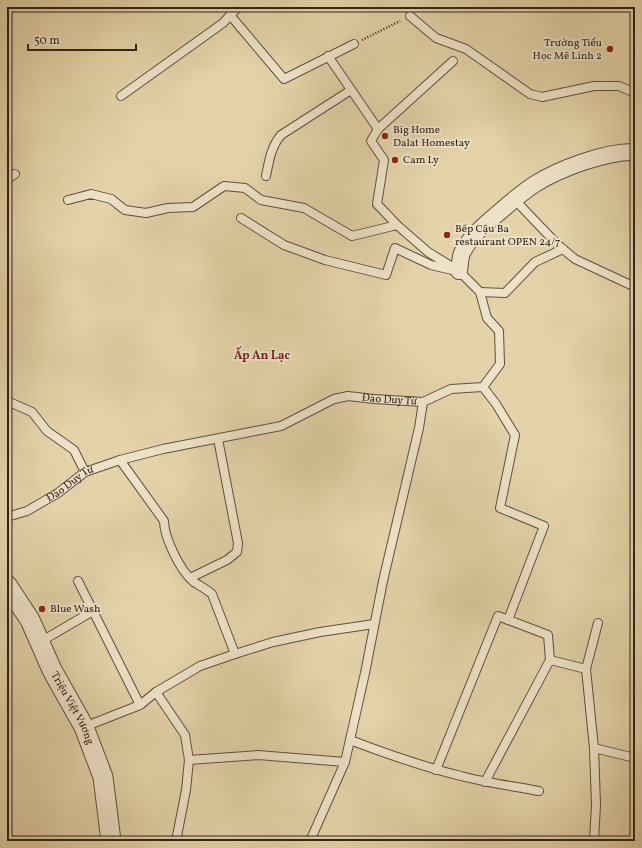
<svg xmlns="http://www.w3.org/2000/svg" width="642" height="848" font-family="Vollkorn,serif">
	<style>
		.lines { fill: none; stroke-linecap: round; stroke-linejoin: round }
		.service-casing { stroke: #5e4f3f; stroke-width: 10 }
		.minor-casing { stroke: #5e4f3f; stroke-width: 18 }
		.tertiary-casing { stroke: #5e4f3f; stroke-width: 21 }
		.path { stroke: #32231c; stroke-width: 2.5; stroke-dasharray: 1 2; stroke-linecap: butt }
		.service { stroke: #ede2c7; stroke-width: 8 }
		.minor { stroke: #ede2c7; stroke-width: 16 }
		.tertiary { stroke: #ede2c7; stroke-width: 19 }
		.poi-dot { fill: #8f2418; stroke: #ede2c7; stroke-width: 1.5 }
		.labels { text-anchor: middle; dominant-baseline: central; stroke-width: 4; stroke-linejoin: round; paint-order: stroke }
		.poi-label { font-size: 11px; fill: #32231c; stroke: #ede2c7; text-anchor: start }
		.street-label { font-size: 11px; fill: #32231c; stroke: #ede2c7 }
		.neighbourhood-label { font-size: 12px; font-weight: bold; fill: #7a1f14; stroke: #ede2c7 }
	</style>
	<rect width="100%" height="100%" fill="#e4d3a9"/>
	<filter id="stains"><feTurbulence type="fractalNoise" baseFrequency=".005" numOctaves="4"/><feColorMatrix values="0 0 0 0 .2 0 0 0 0 .09 0 0 0 0 .02 0 0 0 .5 -.17"/></filter>
	<radialGradient id="worn" r=".72"><stop offset=".6" stop-color="#630" stop-opacity="0"/><stop offset="1" stop-color="#630" stop-opacity=".3"/></radialGradient>
	<g class="lines">
		<defs>
			<g id="service">
				<path d="M 230,15 L 284,79 L 354,44"/>
				<path d="M 410,16 L 436,38 L 466,49 L 530,94 L 542,97 L 594,86 L 619,86 L 635,93"/>
				<path d="M 328,56 L 378,129"/>
				<path d="M 121,96 L 223,23 L 238,7"/>
				<path d="M 266,176 C 269,161 271,147 281,135 L 351,90"/>
				<path d="M 7,179 L 15,174"/>
				<path d="M 514,199 L 557,244 L 575,259 L 635,287"/>
				<path d="M 241,218 L 284,245 L 325,260 L 386,275 L 395,248 L 431,265 L 452,270"/>
				<path d="M 397,225 L 377,204 L 384,160 L 371,141 L 378,129 L 453,61"/>
				<path d="M 480,292 L 505,293 L 535,262 L 563,249"/>
				<path d="M 483,387 L 496,404 L 515,435 L 500,508 L 544,526 L 508,620"/>
				<path d="M 7,401 L 32,412 L 47,431 L 74,450 L 85,472"/>
				<path d="M 120,460 L 164,521 C 164,537 180,571 194,582 C 200,586 206,589 212,594 L 235,654"/>
				<path id="s1" d="M 7,517 L 27,511 L 58,493 L 85,472 L 120,460 L 163,449 L 281,426 L 334,399 L 348,396 L 374,399 L 423,402 L 451,389 L 483,387 L 500,364 L 499,331 L 487,318 L 480,292 L 459,271 L 428,252 L 397,225 L 352,236 L 304,208 L 261,200 L 245,188 L 224,186 L 193,207 L 168,208 L 146,213 L 125,210 L 111,199 L 91,194 L 68,200"/>
				<path d="M 190,578 L 227,560 L 237,552 L 238,543 L 218,439"/>
				<path d="M 78,581 L 140,705 L 156,692 L 200,666 L 235,654 L 273,642 L 320,632 L 374,624"/>
				<path d="M 40,642 L 93,611"/>
				<path d="M 156,692 L 185,735 L 189,760 L 258,755 L 345,762"/>
				<path d="M 84,727 L 140,705"/>
				<path d="M 350,740 C 387,754 423,767 461,776 C 487,783 513,786 539,791"/>
				<path d="M 594,748 L 635,758"/>
				<path d="M 436,770 L 498,616 L 548,635 L 550,660 L 586,669"/>
				<path d="M 485,782 L 550,660"/>
				<path d="M 176,841 L 186,790 L 189,760"/>
				<path d="M 310,841 L 345,762 L 365,673 L 383,581 L 419,428 L 423,402"/>
				<path d="M 594,841 L 596,805 L 594,748 L 586,669 L 598,623"/>
			</g>
			<path id="minor" d="M 459,271 C 460,265 460,258 462,253 C 470,237 483,226 496,215 C 509,204 521,193 535,184 C 559,169 606,151 635,152"/>
			<g id="tertiary">
				<path id="s2" d="M 7,585 L 30,620 L 52,670 L 84,727 L 103,777 L 111,841"/>
			</g>
		</defs>
		<use href="#service" class="service-casing"/>
		<use href="#minor" class="minor-casing"/>
		<use href="#tertiary" class="tertiary-casing"/>
		<path class="path" d="M 362,40 L 400,21"/>
		<use href="#service" class="service"/>
		<use href="#minor" class="minor"/>
		<use href="#tertiary" class="tertiary"/>
	</g>
	<g class="poi-dot">
		<circle cx="610" cy="49" r="4"/>
		<circle cx="385" cy="136" r="4"/>
		<circle cx="395" cy="160" r="4"/>
		<circle cx="447" cy="235" r="4"/>
		<circle cx="42" cy="609" r="4"/>
	</g>
	<g class="labels">
		<g class="poi-label">
			<text x="602" y="43" text-anchor="end">Trường Tiểu<tspan x="602" dy="13">Học Mê Linh 2</tspan></text>
			<text x="393" y="130">Big Home<tspan x="393" dy="13">Dalat Homestay</tspan></text>
			<text x="403" y="160">Cam Ly</text>
			<text x="455" y="229">Bếp Cậu Ba<tspan x="455" dy="13">restaurant OPEN 24/7</tspan></text>
			<text x="50" y="609">Blue Wash</text>
		</g>
		<g class="street-label">
			<text stroke="none"><textPath href="#s1" startOffset="408">Đào Duy Từ</textPath></text>
			<text stroke="none"><textPath href="#s1" startOffset="72">Đào Duy Từ</textPath></text>
			<text stroke="none"><textPath href="#s2" startOffset="140">Triệu Việt Vương</textPath></text>
		</g>
		<g class="neighbourhood-label">
			<text x="262" y="356">Ấp An Lạc</text>
		</g>
	</g>
	<rect width="642" height="848" fill="none" stroke="#e4d3a9" stroke-width="24"/>
	<rect x="8" y="8" width="626" height="832" fill="none" stroke="#32231c" stroke-width="2"/>
	<rect x="12" y="12" width="618" height="824" fill="none" stroke="#32231c"/>
	<path d="M28 44v6h108v-6" fill="none" stroke="#32231c" stroke-width="2"/>
	<text x="34" y="44" font-size="12" fill="#32231c" stroke="#ede2c7" stroke-width="3" paint-order="stroke">50 m</text>
	<rect width="100%" height="100%" filter="url(#stains)"/>
	<rect width="100%" height="100%" fill="url(#worn)"/>
</svg>
